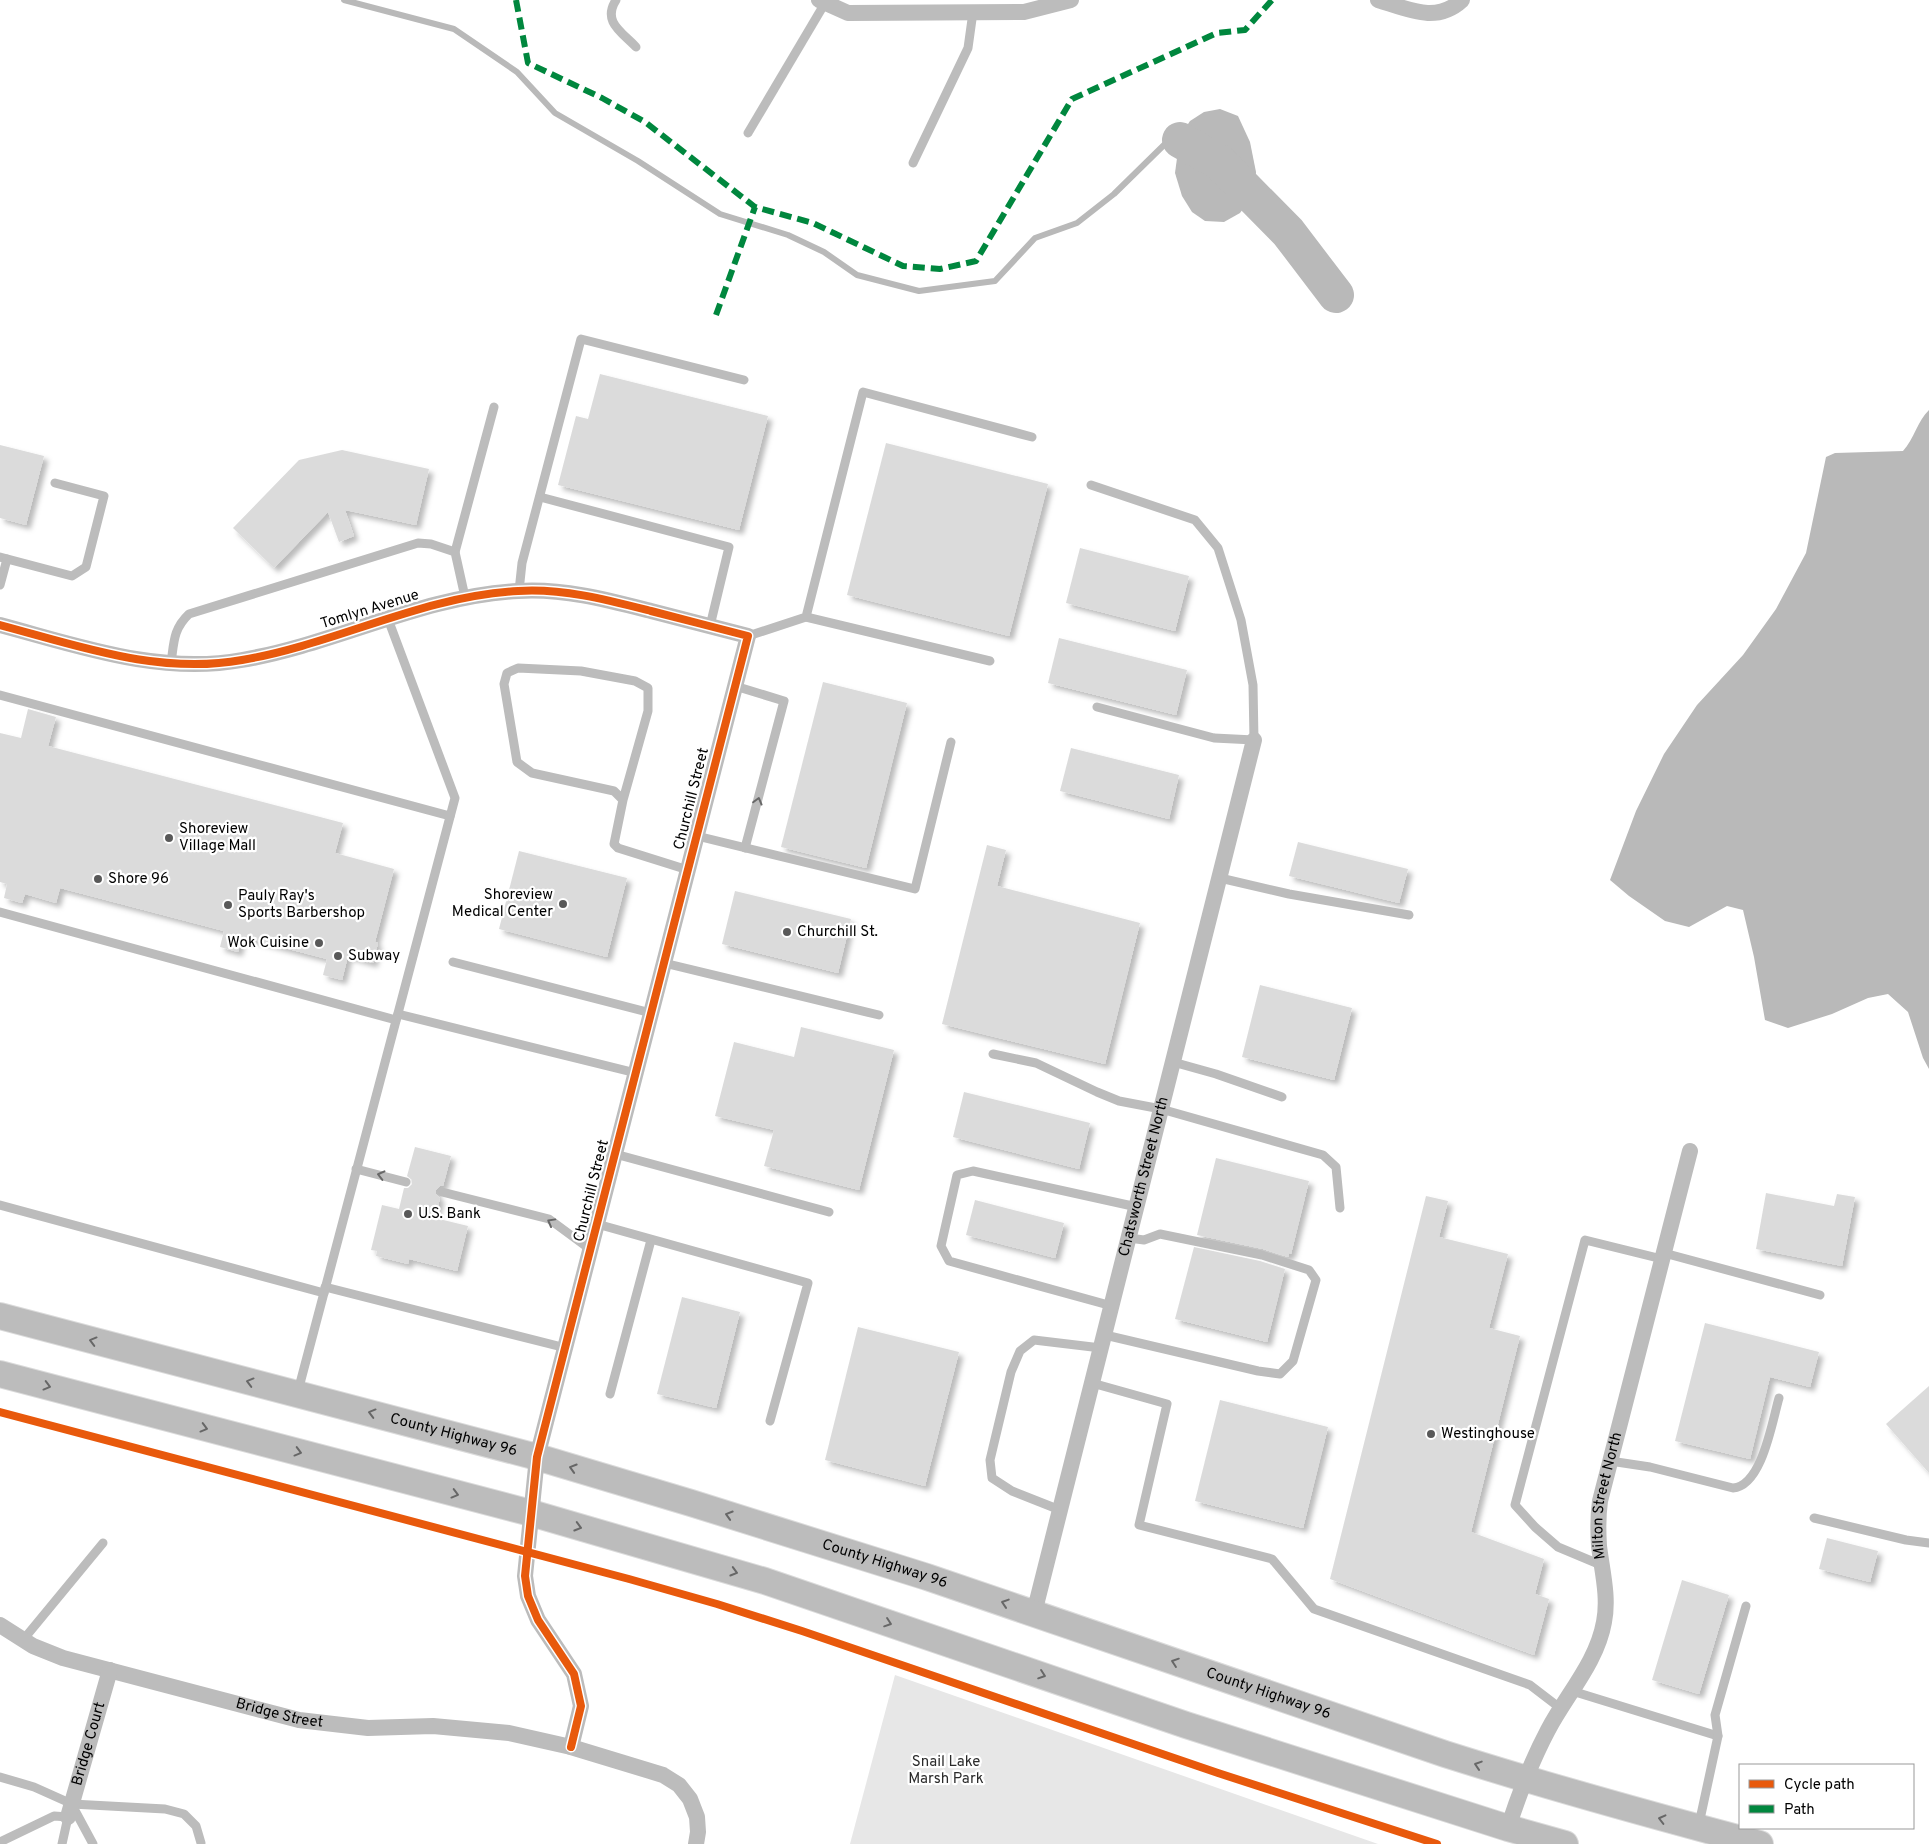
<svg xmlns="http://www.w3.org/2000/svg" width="1929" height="1844" font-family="Overpass,sans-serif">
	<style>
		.green { fill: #e7e7e7 }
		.water { fill: #b9b9b9 }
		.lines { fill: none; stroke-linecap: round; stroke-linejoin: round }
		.stream { stroke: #b9b9b9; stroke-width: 6 }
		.river { stroke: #b9b9b9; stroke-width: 36 }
		.building { fill: #dbdbdb; filter: url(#shadow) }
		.primary-casing { stroke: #dbdbdb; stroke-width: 28 }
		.lane { stroke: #bcbcbc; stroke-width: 9 }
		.street { stroke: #bcbcbc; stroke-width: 16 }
		.primary { stroke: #bcbcbc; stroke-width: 26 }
		.quiet { stroke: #00873e; stroke-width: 6; stroke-dasharray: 12 6; stroke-linecap: butt }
		.cycleway-casing { stroke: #fff; stroke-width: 11 }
		.cycleway { stroke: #e8590c; stroke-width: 8 }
		.oneway { stroke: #676767 }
		.poi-dot { fill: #595959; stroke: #fff; stroke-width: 2 }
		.labels { text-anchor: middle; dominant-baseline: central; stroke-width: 4.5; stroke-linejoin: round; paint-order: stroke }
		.street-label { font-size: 15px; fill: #000; stroke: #fff }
		.poi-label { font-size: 15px; fill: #000; stroke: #fff; text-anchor: start }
		.park-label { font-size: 15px; fill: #2b2b2b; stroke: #fff }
	</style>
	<defs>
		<filter id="shadow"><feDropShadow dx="4.5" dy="4.5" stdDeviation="2.5" flood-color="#0004"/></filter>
	</defs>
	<rect width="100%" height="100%" fill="#fff"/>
	<path class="green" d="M 895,1675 L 1378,1844 L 850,1844 Z"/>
	<g class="water">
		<path d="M 1220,109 L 1238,116 L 1250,142 L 1256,172 L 1255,192 L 1240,213 L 1224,222 L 1205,221 L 1192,212 L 1182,196 L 1175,173 L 1180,136 L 1190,121 L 1204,112 Z"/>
		<path d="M 1929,410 L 1929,1069 L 1923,1058 L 1908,1012 L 1888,994 L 1868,998 L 1832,1014 L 1788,1028 L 1765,1020 L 1754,957 L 1743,910 L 1727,906 L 1689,927 L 1665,921 L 1629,896 L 1610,880 L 1636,811 L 1664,754 L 1697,705 L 1743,655 L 1776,609 L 1806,553 L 1826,457 L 1835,453 L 1903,451 C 1914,439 1918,420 1929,410 Z"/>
	</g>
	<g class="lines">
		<path class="stream" d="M 344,0 L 454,29 L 517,72 L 555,113 L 638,161 L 720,214 L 788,235 L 824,252 L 857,275 L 919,291 L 995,281 L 1035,238 L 1077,223 L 1114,194 L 1166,143 L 1180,140"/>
		<path class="river" d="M 1180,140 L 1219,162 L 1288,232 L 1336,295"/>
	</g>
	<g class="building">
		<path d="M 600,374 L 768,416 L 739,530 L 558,485 L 576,416 L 588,419 Z"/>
		<path d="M 886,443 L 1048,484 L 1009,636 L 847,595 Z"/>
		<path d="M 0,445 L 44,456 L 26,525 L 0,518 Z"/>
		<path d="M 342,450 L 429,469 L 416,525 L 345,510 L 354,536 L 339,542 L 328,512 L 274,568 L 233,528 L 299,460 Z"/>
		<path d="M 1080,548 L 1189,576 L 1175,631 L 1066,603 Z"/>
		<path d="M 1059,638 L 1187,670 L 1176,715 L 1048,683 Z"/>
		<path d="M 823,682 L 907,703 L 866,868 L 781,847 Z"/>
		<path d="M 28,709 L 56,717 L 48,746 L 343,823 L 335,853 L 394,869 L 375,942 L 378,943 L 373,963 L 348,956 L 342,980 L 323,975 L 327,959 L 242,937 L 238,952 L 220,947 L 224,931 L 60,888 L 56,903 L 25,894 L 22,903 L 4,898 L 7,884 L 0,882 L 0,733 L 21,738 Z"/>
		<path d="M 1071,748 L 1179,775 L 1169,819 L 1060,791 Z"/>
		<path d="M 1298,842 L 1408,869 L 1399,903 L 1289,876 Z"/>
		<path d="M 987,845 L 1006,850 L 997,886 L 1140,923 L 1105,1064 L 942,1024 Z"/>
		<path d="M 519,851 L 627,878 L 607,957 L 499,929 Z"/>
		<path d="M 735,891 L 851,919 L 838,973 L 722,944 Z"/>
		<path d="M 1260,985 L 1352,1008 L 1334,1080 L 1242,1057 Z"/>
		<path d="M 801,1027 L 894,1050 L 859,1190 L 764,1166 L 774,1130 L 715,1116 L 734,1042 L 794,1057 Z"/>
		<path d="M 964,1092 L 1090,1123 L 1079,1169 L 953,1137 Z"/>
		<path d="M 415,1147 L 451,1156 L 443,1186 L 440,1186 L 436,1190 L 436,1194 L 440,1198 L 435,1218 L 468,1226 L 457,1271 L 409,1259 L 408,1264 L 376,1256 L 377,1251 L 371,1250 L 382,1205 L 399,1209 L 404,1188 L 408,1188 L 412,1184 L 412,1180 L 407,1176 Z"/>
		<path d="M 1216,1158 L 1309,1181 L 1291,1254 L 1289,1253 L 1288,1257 L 1263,1249 L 1197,1235 Z"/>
		<path d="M 1766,1193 L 1834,1206 L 1837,1194 L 1855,1197 L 1842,1266 L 1756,1249 Z"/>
		<path d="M 1426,1196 L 1448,1201 L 1439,1237 L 1508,1254 L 1489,1328 L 1520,1336 L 1471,1532 L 1544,1559 L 1535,1594 L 1549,1599 L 1534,1655 L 1330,1579 Z"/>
		<path d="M 975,1200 L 1064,1223 L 1055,1258 L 966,1235 Z"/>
		<path d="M 1194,1247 L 1260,1261 L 1285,1269 L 1267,1342 L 1175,1319 Z"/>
		<path d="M 682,1297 L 740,1312 L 716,1408 L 657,1394 Z"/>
		<path d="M 1705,1323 L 1819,1352 L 1810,1387 L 1770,1377 L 1750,1459 L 1675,1441 Z"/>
		<path d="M 858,1327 L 959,1352 L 925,1486 L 825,1460 Z"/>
		<path d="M 1929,1386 L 1929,1473 L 1886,1424 Z"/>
		<path d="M 1220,1400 L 1328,1427 L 1303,1528 L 1195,1501 Z"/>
		<path d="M 1827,1538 L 1878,1551 L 1870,1582 L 1819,1569 Z"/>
		<path d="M 1682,1580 L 1729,1595 L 1699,1694 L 1652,1680 Z"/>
	</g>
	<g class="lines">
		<defs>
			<g id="primary">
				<path id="s5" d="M 0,1316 L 537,1457 L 691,1503 L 927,1577 L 1445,1754 C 1549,1787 1654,1816 1760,1844"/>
				<path d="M 0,1374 L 531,1513 L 765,1581 L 1186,1725 L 1508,1828 L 1565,1844"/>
			</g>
		</defs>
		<use href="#primary" class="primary-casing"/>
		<g class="lane">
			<path d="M 616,0 C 602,22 622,32 636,47"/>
			<path d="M 748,133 L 825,3"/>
			<path d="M 913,163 L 968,48 L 973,12"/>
			<path d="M 1091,485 L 1195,520 L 1218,548 L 1241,620 L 1253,685 L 1254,740 L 1214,738 L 1097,707"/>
			<path d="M 540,497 L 729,547 L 710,626"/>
			<path d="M 455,552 L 494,407"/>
			<path d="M 0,557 L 72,576 L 86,567 L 104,496 L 55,483"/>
			<path d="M 0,585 L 7,559"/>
			<path d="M 519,591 L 522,563 L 581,339 L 744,380"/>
			<path d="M 806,617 L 990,661"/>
			<path d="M 748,636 L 806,617 L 863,392 L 1032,437"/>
			<path d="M 171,663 C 174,643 173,629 189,614 L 418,543 L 431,544 L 455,552 L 465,597"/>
			<path d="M 735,686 L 784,701 L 745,848"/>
			<path d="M 0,695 L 450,816"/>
			<path d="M 623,800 L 648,711 L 648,688 L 635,681 L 581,671 L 518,668 L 507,673 L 504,684 L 517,762 L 532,773 L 614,791 L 623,800 L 614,844 L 618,848 L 688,870"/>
			<path d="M 697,836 L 915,889 L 951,742"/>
			<path d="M 1220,878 L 1289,894 L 1409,915"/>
			<path d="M 0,912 L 396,1020"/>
			<path d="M 453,962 L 651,1013"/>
			<path d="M 664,963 L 879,1015"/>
			<path d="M 398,1014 L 636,1073"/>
			<path d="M 993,1054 L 1036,1063 L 1097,1092 L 1119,1101 L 1161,1109 L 1323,1155 L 1336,1167 L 1340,1208"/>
			<path d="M 1173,1062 L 1216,1074 L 1282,1097"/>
			<path d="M 615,1154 L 829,1212"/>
			<path d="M 356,1169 L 406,1182"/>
			<path d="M 442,1192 L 549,1219 L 591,1250"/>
			<path d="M 0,1205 L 324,1293"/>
			<path d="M 597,1224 L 808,1283 L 770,1421"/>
			<path d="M 1664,1253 L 1820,1295"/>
			<path d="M 325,1287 L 566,1348"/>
			<path d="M 1112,1306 L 949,1261 L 941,1246 L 957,1175 L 973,1171 L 1137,1207"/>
			<path d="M 1105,1335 L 1258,1371 L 1280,1374 L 1293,1361 L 1316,1280 L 1309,1270 L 1262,1255 L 1160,1234 L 1144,1240 L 1129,1238"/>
			<path d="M 1092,1383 L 1167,1404 L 1139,1525 L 1272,1559 L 1314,1609 L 1530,1685 L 1560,1708"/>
			<path d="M 298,1391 L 455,798 L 388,619"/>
			<path d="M 610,1394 L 651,1240"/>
			<path d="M 1610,1461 L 1650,1467 L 1733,1488 C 1762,1486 1772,1422 1779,1398"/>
			<path d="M 1060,1510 L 1012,1491 L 992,1478 L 990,1460 L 1011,1372 L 1020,1351 L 1034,1340 L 1101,1348"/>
			<path d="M 1814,1518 L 1906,1540 L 1929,1543"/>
			<path d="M 1601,1565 L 1558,1547 L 1535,1527 L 1515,1505 L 1585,1240 L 1662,1259"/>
			<path d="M 23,1640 L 103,1543"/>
			<path d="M 1572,1691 L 1718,1736"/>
			<path d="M 0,1777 L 34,1787 L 72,1804 L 165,1809 L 184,1814 L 196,1826 L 201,1843"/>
			<path d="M 72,1805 L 93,1844"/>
			<path d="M 1699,1824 L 1718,1736 L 1715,1715 L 1746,1606"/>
			<path d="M 0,1842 L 54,1816 L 68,1817 L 62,1844"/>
		</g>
		<g class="street">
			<path d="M 819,0 L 848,13 L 1024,12 L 1071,0"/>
			<path d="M 1378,0 C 1408,9 1436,24 1462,0"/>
			<path d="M 0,625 C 79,646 159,675 242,660 C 336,644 422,596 518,591 C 563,588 608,600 651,611 C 683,619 716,628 748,636 L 537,1457 L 525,1576 L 528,1596 L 538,1620 L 574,1674 L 581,1706 L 571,1747"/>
			<path id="s1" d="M 1034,1613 L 1254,740"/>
			<path id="s2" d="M 0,1625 L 33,1646 L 63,1658 L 299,1720 L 368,1728 L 433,1726 L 509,1733 L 571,1747 L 663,1775 L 679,1785 L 690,1799 L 697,1817 L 698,1832 L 696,1844"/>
			<path id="s3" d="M 68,1817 L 110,1670"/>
			<path id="s4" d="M 1508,1828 C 1519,1794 1531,1762 1548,1730 C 1567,1694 1597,1662 1604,1622 C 1609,1597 1602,1571 1599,1546 C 1598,1531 1598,1516 1600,1501 L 1690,1151"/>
		</g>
		<use href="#primary" class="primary"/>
		<g class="quiet">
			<path d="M 516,0 L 528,63 L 602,98 L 645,122 L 755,207 L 813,223 L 903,266 L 940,269 L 976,261 L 1072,99 L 1217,33 L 1245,30 L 1272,0"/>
			<path d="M 716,315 L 755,207"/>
		</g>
		<defs>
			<g id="cycleway">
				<path d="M 0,625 C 79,646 159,675 242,660 C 336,644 422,596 518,591 C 563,588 608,600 651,611 C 683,619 716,628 748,636 L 537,1457 L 525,1576 L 528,1596 L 538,1620 L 574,1674 L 581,1706 L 571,1747"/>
				<path d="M 0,1412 L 629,1579 L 717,1604 L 802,1631 L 1218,1773 L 1437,1844"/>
			</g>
		</defs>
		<use href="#cycleway" class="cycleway-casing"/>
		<use href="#cycleway" class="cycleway"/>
	</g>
	<defs><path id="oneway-chevron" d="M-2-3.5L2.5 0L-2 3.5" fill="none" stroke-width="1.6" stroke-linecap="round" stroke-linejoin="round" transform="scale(1.25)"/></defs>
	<g class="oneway">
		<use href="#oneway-chevron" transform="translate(758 801) rotate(-75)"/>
		<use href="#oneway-chevron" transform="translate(381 1175) rotate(-166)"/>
		<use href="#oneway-chevron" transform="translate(551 1222) rotate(-151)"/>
		<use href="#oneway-chevron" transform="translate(93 1341) rotate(-165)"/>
		<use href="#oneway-chevron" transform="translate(250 1382) rotate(-165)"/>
		<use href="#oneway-chevron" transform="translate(47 1386) rotate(15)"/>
		<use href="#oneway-chevron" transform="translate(372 1413) rotate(-165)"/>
		<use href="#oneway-chevron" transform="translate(204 1428) rotate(15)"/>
		<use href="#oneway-chevron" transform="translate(298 1452) rotate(15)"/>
		<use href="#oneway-chevron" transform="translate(573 1468) rotate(-163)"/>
		<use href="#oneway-chevron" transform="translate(455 1494) rotate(15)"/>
		<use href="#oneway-chevron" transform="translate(729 1515) rotate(-163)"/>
		<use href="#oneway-chevron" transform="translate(578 1527) rotate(16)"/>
		<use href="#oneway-chevron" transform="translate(734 1572) rotate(16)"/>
		<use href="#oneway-chevron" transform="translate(1005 1603) rotate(-162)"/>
		<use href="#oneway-chevron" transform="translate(888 1623) rotate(19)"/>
		<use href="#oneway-chevron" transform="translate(1175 1662) rotate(-161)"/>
		<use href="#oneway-chevron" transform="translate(1042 1675) rotate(19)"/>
		<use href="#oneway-chevron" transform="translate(1478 1765) rotate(-162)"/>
		<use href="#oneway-chevron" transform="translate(1662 1819) rotate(-166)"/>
	</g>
	<g class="poi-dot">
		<circle cx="169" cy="838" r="5"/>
		<circle cx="98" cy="879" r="5"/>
		<circle cx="563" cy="904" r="5"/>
		<circle cx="228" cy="905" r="5"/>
		<circle cx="787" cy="932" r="5"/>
		<circle cx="319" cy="943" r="5"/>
		<circle cx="338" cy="956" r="5"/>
		<circle cx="408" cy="1214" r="5"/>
		<circle cx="1431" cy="1434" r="5"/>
	</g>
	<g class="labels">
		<g class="street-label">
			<text transform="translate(370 610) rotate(-17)">Tomlyn Avenue</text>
			<text transform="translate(692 799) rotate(-76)">Churchill Street</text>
			<text stroke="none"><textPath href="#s1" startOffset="450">Chatsworth Street North</textPath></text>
			<text transform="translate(592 1191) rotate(-76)">Churchill Street</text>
			<text stroke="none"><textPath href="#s5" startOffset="469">County Highway 96</textPath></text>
			<text stroke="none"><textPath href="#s4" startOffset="356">Milton Street North</textPath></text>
			<text stroke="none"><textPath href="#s5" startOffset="919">County Highway 96</textPath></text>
			<text stroke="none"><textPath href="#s5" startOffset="1324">County Highway 96</textPath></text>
			<text stroke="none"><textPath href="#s2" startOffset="295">Bridge Street</textPath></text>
			<text stroke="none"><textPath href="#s3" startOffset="76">Bridge Court</textPath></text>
		</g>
		<g class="poi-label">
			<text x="179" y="829">Shoreview<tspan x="179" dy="17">Village Mall</tspan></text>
			<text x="108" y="879">Shore 96</text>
			<text x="553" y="895" text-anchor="end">Shoreview<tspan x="553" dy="17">Medical Center</tspan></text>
			<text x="238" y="896">Pauly Ray's<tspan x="238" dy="17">Sports Barbershop</tspan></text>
			<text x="797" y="932">Churchill St.</text>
			<text x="309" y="943" text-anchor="end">Wok Cuisine</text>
			<text x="348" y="956">Subway</text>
			<text x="418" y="1214">U.S. Bank</text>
			<text x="1441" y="1434">Westinghouse</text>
		</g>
		<g class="park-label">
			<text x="946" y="1762">Snail Lake<tspan x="946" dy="17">Marsh Park</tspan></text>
		</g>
	</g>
	<rect x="1739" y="1764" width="175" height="65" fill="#ffffff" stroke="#999999"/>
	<rect x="1749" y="1780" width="25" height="8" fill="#e8590c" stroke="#999999"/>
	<text x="1784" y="1789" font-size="15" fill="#000000">Cycle path</text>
	<rect x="1749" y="1805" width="25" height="8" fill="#00873e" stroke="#999999"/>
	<text x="1784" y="1814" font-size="15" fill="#000000">Path</text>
</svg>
